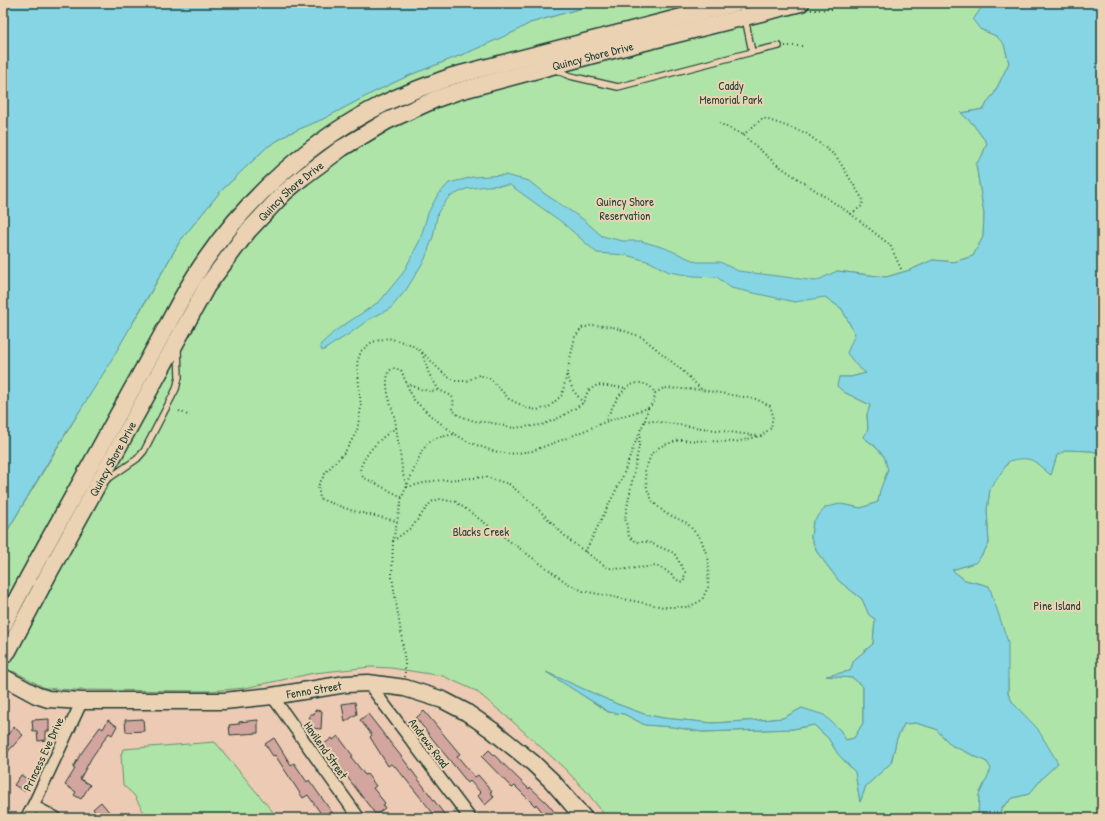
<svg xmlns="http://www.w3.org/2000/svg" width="1105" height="821" font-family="'Patrick Hand',sans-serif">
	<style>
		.green { fill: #aee4a7; stroke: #66906e }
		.water { fill: #86d5e4; stroke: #5d989e }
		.building { fill: #d2a59e; stroke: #1f3d34 }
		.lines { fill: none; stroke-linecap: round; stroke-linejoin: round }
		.lane-casing { stroke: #1f3d34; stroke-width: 8 }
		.street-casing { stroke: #1f3d34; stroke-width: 14 }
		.secondary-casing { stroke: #1f3d34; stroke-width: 19 }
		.path { stroke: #1f3d34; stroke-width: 2; stroke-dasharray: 1 3; stroke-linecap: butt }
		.lane { stroke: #ead2b3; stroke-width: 5.5 }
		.street { stroke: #ead2b3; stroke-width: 11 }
		.secondary { stroke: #ead2b3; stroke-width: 16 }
		.labels { text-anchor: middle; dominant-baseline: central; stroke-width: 4; stroke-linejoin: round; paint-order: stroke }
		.street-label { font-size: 12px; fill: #1f3d34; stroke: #ead2b3 }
		.park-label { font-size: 12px; fill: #26453a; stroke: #ead2b3 }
	</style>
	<rect width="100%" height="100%" fill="#edcab3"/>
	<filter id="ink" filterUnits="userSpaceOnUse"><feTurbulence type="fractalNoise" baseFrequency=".025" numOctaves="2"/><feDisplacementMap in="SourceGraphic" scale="8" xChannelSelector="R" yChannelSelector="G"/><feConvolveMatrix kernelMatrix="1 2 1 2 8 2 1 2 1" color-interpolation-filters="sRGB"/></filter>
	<g filter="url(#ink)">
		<g class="green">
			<path d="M 599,3 L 991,3 L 983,5 L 980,29 L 996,36 L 1004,44 L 1009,63 L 994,94 L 988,101 L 984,109 L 961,113 L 972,123 L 987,143 L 982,156 L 976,164 L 984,214 L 983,237 L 973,256 L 954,262 L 933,260 L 910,270 L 886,277 L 837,271 L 825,297 L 842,309 L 855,334 L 857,366 L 866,373 L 851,377 L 839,377 L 844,392 L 870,405 L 867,415 L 868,429 L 863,437 C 873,445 891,457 887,472 C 884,482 880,490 878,502 L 861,508 L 840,504 L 813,522 L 811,537 L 817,552 L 839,581 L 862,599 L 869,615 L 875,619 L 873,644 L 854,660 L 850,671 L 828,676 L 853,678 L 863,687 L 863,723 L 854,738 L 846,740 L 840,730 L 802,708 L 783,718 L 761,720 L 713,723 L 663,718 L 644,714 L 617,704 L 550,674 L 608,712 L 624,714 L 645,725 L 674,727 L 702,732 L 793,729 L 814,725 L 828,738 L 838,754 L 855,772 L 860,802 L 866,786 L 891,763 L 897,738 L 904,724 L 916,723 L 936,729 L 951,745 L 987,762 L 992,769 L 979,795 L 978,818 L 607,818 L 586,791 L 564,768 L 512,721 L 476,691 L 443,676 L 391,668 L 371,667 L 314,673 L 245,688 L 210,691 L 72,690 L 45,688 L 13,671 L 3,686 L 3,538 L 143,306 L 180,241 L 220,192 L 267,147 L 290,133 L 323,119 L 374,92 L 410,75 L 469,52 L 513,32 L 530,23 Z"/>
			<path d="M 1067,450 L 1092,451 L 1102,454 L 1102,818 L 997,818 L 1002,808 L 1013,798 L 1029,794 L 1044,776 L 1058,763 L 1013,703 L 1008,694 L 1008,681 L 989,586 L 965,580 L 952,570 L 977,562 L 989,544 L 987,510 L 990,489 L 1009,461 L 1023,457 L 1033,460 L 1051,475 L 1057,455 Z"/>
			<path d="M 215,742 L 278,818 L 147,818 L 134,795 L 123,785 L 121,755 L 123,749 Z"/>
		</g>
		<g class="water">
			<path d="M 3,3 L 599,3 L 530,23 L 514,32 L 469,52 L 410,75 L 374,92 L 323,119 L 290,133 L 267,147 L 220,192 L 180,241 L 105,371 L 57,447 L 3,538 Z"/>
			<path d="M 991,3 L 1102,3 L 1102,454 L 1092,451 L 1067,450 L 1057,455 L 1051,475 C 1033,461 1033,455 1009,461 L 990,489 L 987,510 L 989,544 L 977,562 L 952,570 L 965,580 L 989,586 L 1008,642 L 1008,694 L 1013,703 L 1037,728 L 1058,763 L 1044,776 L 1029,794 L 1013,798 L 1002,807 L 997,818 L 978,818 L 979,795 L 991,769 L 987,762 L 951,745 L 936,729 L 916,723 L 904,724 L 897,738 L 891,763 L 866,786 L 860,802 L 855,772 L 838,754 L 828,738 L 814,725 L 793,729 L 702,732 L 674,727 L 645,725 L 624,714 L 609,712 L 546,672 L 617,704 L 644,714 L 663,718 L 713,723 L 761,720 L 783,718 L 802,708 L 824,715 L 840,730 L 846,740 L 854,738 L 863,723 L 863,687 L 853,678 L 826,676 L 850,671 L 854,660 L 873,644 L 875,619 L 869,615 L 862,599 L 839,581 L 817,552 L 811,537 L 813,522 L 826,507 L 840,504 L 861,508 L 878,502 L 880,490 L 888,470 L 884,456 L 874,445 L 863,437 L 868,429 L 867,415 L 870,405 L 844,392 L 837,386 L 839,377 L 851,377 L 866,373 L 857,366 L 847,353 L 855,334 L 842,309 L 825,297 L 795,302 L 731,288 L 717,277 L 693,276 L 669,272 L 650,262 L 626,255 L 597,253 L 563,223 L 510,185 L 487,186 L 466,189 L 449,197 L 438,212 L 433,237 L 425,259 L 406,290 L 391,308 L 368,320 L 349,334 L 322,351 L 320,345 L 335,331 L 380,301 L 403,273 L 420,240 L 428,213 L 437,196 L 449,183 L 473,177 L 505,175 L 529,181 L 545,194 L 584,220 L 602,236 L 623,241 L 641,241 L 665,248 L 697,262 L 720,262 L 738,271 L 816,281 L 837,271 L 886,277 L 910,270 L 933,260 L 954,262 L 973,256 L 983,237 L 984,214 L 976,164 L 982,156 L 987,143 L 972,123 L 961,113 L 984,109 L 988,101 L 994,94 L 1009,63 L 1004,44 L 996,36 L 980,29 L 973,20 L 983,5 Z"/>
		</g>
		<g class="building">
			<path d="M 355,702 L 357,714 L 345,722 L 342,704 Z"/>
			<path d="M 315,710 L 322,711 L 321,729 L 309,728 L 310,714 L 314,714 Z"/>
			<path d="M 424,711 L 460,754 L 457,756 L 475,777 L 478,775 L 492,791 L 490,792 L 494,797 L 485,805 L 478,796 L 481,793 L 470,781 L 468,783 L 443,752 L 416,718 Z"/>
			<path d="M 368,714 L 404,760 L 447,818 L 437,818 L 395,766 L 394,767 L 391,764 L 388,766 L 370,737 L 372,735 L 360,720 Z"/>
			<path d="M 49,719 L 49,731 L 46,731 L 46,740 L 38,741 L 37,731 L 33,731 L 32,720 Z"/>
			<path d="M 143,719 L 144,731 L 126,732 L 125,720 Z"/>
			<path d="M 108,720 L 117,726 L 112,735 L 109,733 L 92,757 L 80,779 L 90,785 L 81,799 L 74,795 L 76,792 L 65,785 L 75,769 L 73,768 L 80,755 L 100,727 L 103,729 Z"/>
			<path d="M 258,720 L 258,733 L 230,735 L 229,725 L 239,724 L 239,722 Z"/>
			<path d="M 14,727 L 23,735 L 3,757 L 3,740 Z"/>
			<path d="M 338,736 L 353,756 L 351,757 L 365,775 L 367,774 L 376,786 L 373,788 L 385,803 L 383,805 L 385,808 L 376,815 L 323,745 L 332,738 L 333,740 Z"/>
			<path d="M 274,738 L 291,765 L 294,763 L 307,782 L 309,780 L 336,818 L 324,818 L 308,795 L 303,798 L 275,755 L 273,756 L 265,744 Z"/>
			<path d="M 489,750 L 529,789 L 530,787 L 548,804 L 556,814 L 551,818 L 547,818 L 536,804 L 535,806 L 515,786 L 512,788 L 482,757 Z"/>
			<path d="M 21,775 L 30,781 L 24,791 L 14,785 Z"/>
			<path d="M 101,802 L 111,814 L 107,818 L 100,818 L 93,809 Z"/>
		</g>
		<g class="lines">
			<defs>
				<g id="lane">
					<path d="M 752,52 L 779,46"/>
					<path d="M 554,69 L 570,76 L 618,87 L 752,52 L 742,3"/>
					<path d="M 105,481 L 137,459 L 144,451 L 176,389 L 179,377 L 178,349"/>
				</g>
				<g id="street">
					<path d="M 368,683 L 470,818"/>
					<path d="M 272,696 L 359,818"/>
					<path d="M 33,806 L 56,818"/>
					<path d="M 26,818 L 33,806 L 82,701"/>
				</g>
				<g id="secondary">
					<path d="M 3,626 C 36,559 75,495 110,429 C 130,393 149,358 169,322 C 180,301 192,279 206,259 C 250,195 312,140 381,105 C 404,93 429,85 453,76 L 736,3"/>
					<path id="s1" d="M 3,656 L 8,651 L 49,573 L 207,286 L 248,231 L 284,193 L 303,177 L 342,148 L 387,121 L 436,99 L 459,91 L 593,55 L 801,3"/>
					<path id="s2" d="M 3,677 L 36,695 L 48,699 L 82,701 L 224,701 L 272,696 L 346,684 L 368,683 L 405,688 L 443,700 L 466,712 L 492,730 L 533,763 L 552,781 L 584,818"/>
				</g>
			</defs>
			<use href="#lane" class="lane-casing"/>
			<use href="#street" class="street-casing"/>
			<use href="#secondary" class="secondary-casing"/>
			<g class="path">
				<path d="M 811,10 L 835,9"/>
				<path d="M 785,46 L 802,46"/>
				<path d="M 719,123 L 743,135 L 776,164 L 851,214 L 890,245 L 902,271"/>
				<path d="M 743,135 L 763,118 L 806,133 L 836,156 L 863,200 L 862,206 L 851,214"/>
				<path d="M 422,353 L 429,374 L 439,390 L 452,396 L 454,403 L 452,409 L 458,415 L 474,421 L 493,423 L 513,428 L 542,425 L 559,418 L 574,409 L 583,403 L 588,391 L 597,385 L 627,388"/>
				<path d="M 567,375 L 573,390 L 583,403"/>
				<path d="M 406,383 C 418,388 426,393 439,390"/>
				<path d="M 655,393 L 664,388 L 702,390"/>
				<path d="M 648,408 L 645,420 L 758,436"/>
				<path d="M 179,411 L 190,416"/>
				<path d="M 396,428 L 403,474 L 407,487 L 432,481 L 486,477 L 509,484 L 533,504 L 569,540 L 608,568 L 625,569 L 656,566 L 665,570 L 680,582 L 684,581 L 685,572 L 674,553 L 648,542 L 637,542 L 629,537 L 625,518 L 639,446 L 640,431 L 645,420"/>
				<path d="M 402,497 L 363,477 L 360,473 C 360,457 383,435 396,428 C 395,409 382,391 389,371 L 393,368 L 401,370 L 413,399 L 431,416 L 455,434"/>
				<path d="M 393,541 L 412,527 L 431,502 L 439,499 L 456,502 L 567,583 L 583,591 L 664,607 L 689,607 L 702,600 L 708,587 L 709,561 L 701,539 L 687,523 L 665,513 L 653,502 L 647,489 L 645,470 L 652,453 L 661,446 L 679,440 L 735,442 L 761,436 L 771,428 L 773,415 L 770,406 L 756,399 L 702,390 L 683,371 L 642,337 L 613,327 L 593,325 L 582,328 L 575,337 L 562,395 L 549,407 L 537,410 L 527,408 L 509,399 L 491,379 L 479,375 L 467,381 L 455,381 L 444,374 L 422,352 L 410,344 L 388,338 L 372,342 L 361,351 L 357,363 L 361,407 L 357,431 L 345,452 L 326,472 L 318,486 L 320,499 L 353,511 L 397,521"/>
				<path d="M 585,552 L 622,478 L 639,433"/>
				<path d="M 405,677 L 405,663 L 401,633 L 392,577 L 393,541 L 402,497 L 422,451 L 429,442 L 436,438 L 455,434 L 468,442 L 493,451 L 510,454 L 532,451 L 567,438 L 605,422 L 648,408 L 654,402 L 655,393 L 650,386 C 647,385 644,384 641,383 C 622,382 612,408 605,422"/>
			</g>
			<use href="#lane" class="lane"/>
			<use href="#street" class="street"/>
			<use href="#secondary" class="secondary"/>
		</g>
	</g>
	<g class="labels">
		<g class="street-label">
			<text stroke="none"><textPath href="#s1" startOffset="886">Quincy Shore Drive</textPath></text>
			<text stroke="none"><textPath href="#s1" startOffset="550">Quincy Shore Drive</textPath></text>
			<text stroke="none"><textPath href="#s1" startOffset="226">Quincy Shore Drive</textPath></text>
			<text stroke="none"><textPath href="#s2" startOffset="317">Fenno Street</textPath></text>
			<text transform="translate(429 743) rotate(53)">Andrews Road</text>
			<text transform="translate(326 750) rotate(55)">Havilend Street</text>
			<text transform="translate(43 754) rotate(-65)">Princess Eve Drive</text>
		</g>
		<g class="park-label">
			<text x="731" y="85">Caddy<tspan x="731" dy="14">Memorial Park</tspan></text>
			<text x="625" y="201">Quincy Shore<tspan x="625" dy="14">Reservation</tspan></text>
			<text x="481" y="531">Blacks Creek</text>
			<text x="1057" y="605">Pine Island</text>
		</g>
	</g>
	<rect width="1105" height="821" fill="none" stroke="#ead2b3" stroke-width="16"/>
	<rect x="8" y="8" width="1089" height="805" fill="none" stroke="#1f3d34" stroke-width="1.5" filter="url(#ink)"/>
</svg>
